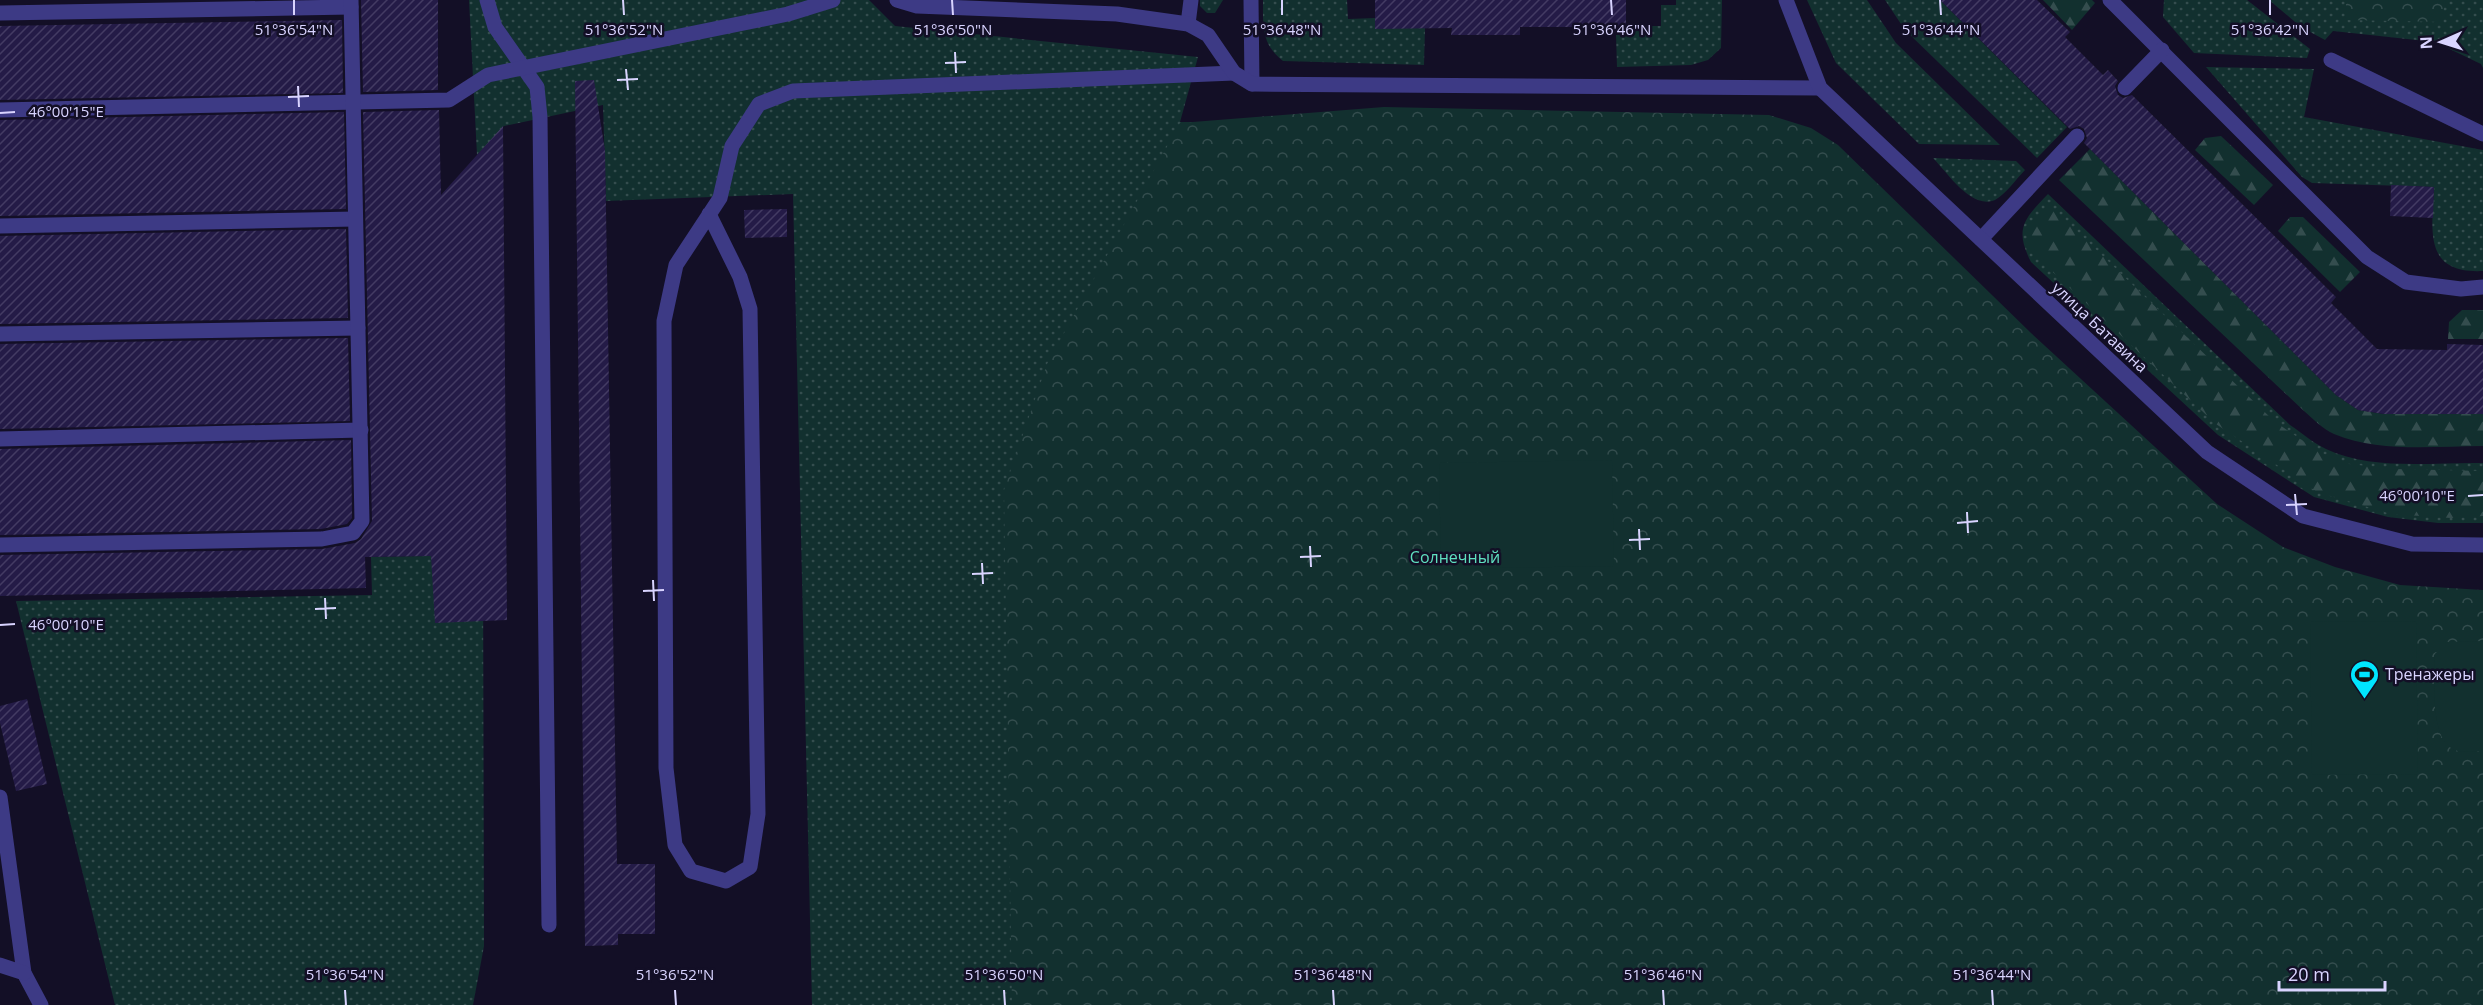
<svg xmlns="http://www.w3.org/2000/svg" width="2483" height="1005" font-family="'Open Sans',sans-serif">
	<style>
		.grass { fill: url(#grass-dots) }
		.forest { fill: url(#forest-firs) }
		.park { fill: url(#park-crowns) }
		.pitch { fill: #12302f }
		.building { fill: url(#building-hatch) }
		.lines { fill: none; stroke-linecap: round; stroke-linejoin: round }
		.lane { stroke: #3d3a85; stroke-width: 15 }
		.street { stroke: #3d3a85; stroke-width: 15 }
		.ticks { fill: none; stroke: #d9d4ff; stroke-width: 2 }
		.labels { text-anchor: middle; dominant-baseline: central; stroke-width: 5; stroke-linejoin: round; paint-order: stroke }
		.street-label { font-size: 16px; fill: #d9d4ff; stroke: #130f26 }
		.park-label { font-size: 16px; fill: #5fe0c0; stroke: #130f26 }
		.poi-label { font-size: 16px; fill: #d9d4ff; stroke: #130f26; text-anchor: start }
		.ticks-label { font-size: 15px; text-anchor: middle; fill: #d9d4ff; stroke: #130f26; stroke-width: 5; stroke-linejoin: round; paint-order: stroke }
	</style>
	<defs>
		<pattern id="grass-dots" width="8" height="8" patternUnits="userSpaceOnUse" patternTransform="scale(1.5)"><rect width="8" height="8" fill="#12302f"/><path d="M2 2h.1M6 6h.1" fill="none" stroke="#344d4e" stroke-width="1.8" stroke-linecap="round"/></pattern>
		<pattern id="forest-firs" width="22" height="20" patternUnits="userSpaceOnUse" patternTransform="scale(1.5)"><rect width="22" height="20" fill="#12302f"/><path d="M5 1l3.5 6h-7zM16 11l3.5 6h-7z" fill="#344d4e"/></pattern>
		<pattern id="park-crowns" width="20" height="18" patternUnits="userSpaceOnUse" patternTransform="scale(1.5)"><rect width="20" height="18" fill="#12302f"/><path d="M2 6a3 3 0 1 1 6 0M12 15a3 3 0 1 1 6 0" fill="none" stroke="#344d4e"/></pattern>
		<pattern id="building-hatch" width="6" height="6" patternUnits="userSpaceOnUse" patternTransform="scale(1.5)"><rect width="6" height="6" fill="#241b47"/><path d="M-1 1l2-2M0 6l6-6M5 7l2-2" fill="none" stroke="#433b63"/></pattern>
	</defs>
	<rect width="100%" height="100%" fill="#130f26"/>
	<g class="grass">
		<path d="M 469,0 L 869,0 L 895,26 L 1198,57 L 1180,122 L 1196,122 L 1116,1005 L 812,1005 L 793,194 L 606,201 L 603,105 L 504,126 L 477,155 Z"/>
		<path d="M 1200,0 L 1223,0 L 1215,13 L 1207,13 L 1200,6 Z"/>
		<path d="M 1263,0 L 1347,0 L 1348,19 L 1375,18 L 1425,28 L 1424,65 L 1283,61 C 1261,44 1263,25 1263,0 Z"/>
		<path d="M 1676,0 L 1722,0 L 1721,48 L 1708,60 L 1691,65 L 1617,67 L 1616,35 L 1632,35 L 1633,26 L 1661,26 L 1661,5 L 1676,5 Z"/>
		<path d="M 1807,0 L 1867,0 L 1896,43 L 2000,145 L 1919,144 L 1836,63 Z"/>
		<path d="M 1885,0 L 1940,0 L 2067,127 L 2037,158 L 1905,30 Z"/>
		<path d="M 2164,0 L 2247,0 L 2310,49 L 2307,58 L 2194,53 L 2163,17 Z"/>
		<path d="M 2269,0 L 2483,0 L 2483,68 L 2481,64 L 2435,42 L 2333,31 L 2325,40 L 2301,27 Z"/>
		<path d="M 2206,67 L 2314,69 L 2304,117 L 2483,150 L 2483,271 C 2423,274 2432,231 2434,187 L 2312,183 L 2302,177 Z"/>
		<path d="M 1933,158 L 2016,161 L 2025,170 C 2017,178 2005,195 1995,200 C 1971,210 1947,172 1933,158 Z"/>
		<path d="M 2048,194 L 2290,425 C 2302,433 2313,443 2326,449 C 2372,471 2433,462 2483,463 L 2483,523 L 2438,523 L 2388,517 L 2314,497 L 2218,435 L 2031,262 C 2014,229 2024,219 2048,194 Z"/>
		<path d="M 483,555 L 484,946 L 473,1005 L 115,1005 L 16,601 L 372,595 L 371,557 Z"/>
	</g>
	<g class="forest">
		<path d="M 2043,0 L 2092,0 L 2095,3 L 2072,30 Z"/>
		<path d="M 2221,136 L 2273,185 L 2254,205 L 2195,150 L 2205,138 Z"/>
		<path d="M 2090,149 L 2336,395 L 2358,410 L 2384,414 L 2483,414 L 2483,446 C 2434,446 2380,453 2334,434 C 2323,429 2313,419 2304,411 L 2059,180 Z"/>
		<path d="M 2053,208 L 2274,421 L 2319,452 L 2349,464 L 2395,469 L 2483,471 L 2483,516 L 2451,518 L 2391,514 L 2317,492 L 2216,424 L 2042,262 L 2029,244 L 2029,226 L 2041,213 Z"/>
		<path d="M 2290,217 L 2303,217 L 2360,272 L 2340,292 L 2278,231 Z"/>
		<path d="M 2462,310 L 2483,310 L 2483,339 L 2448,339 L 2449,322 Z"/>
	</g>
	<g class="park">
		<path d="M 2346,0 L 2444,0 L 2443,22 L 2346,20 Z"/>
		<path d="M 1384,107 L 1769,115 L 1811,128 L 1838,145 L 2031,333 L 2217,504 L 2283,547 L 2335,567 L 2400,585 L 2483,590 L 2483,1005 L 1012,1005 L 1004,490 L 1047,364 L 1180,123 Z"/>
	</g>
	<g class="pitch">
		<path d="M 1612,460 L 1614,566 L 1441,569 L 1439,463 Z"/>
		<path d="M 2416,621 L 2418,774 L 2312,775 L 2310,622 Z"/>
		<path d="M 2483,641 L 2483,751 C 2473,751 2459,754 2451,748 C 2430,735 2434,677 2435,654 L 2446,642 Z"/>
	</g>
	<g class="building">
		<path d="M 361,0 L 438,0 L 438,90 L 363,92 Z"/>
		<path d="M 1375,0 L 1626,0 L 1626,27 L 1520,27 L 1520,35 L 1451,35 L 1452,28 L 1375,29 Z"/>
		<path d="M 1940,0 L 2037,0 L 2070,32 L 2065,37 L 2103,75 L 2108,70 L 2118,81 L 2115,86 L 2118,95 L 2123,98 L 2132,95 L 2336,297 L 2331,303 L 2377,349 L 2447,350 L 2447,344 L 2483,345 L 2483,414 L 2384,414 L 2358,410 L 2336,395 L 2084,143 L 2087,138 L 2084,129 L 2079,126 L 2070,129 Z"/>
		<path d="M 342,20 L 343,93 L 0,100 L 0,26 Z"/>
		<path d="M 594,80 L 605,151 L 617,864 L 655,864 L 655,934 L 618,934 L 618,945 L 585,946 L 575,81 Z"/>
		<path d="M 439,110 L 441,195 L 503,126 L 507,620 L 435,623 L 431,556 L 365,557 L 366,588 L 0,596 L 0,555 L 322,549 L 355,543 L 361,539 L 372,521 L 363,112 Z"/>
		<path d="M 344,112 L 346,209 L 0,216 L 0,120 Z"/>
		<path d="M 2391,185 L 2434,187 L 2433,218 L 2390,216 Z"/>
		<path d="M 787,209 L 787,237 L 745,238 L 744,210 Z"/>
		<path d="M 346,229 L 348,318 L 0,324 L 0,236 Z"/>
		<path d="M 348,338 L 350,421 L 0,429 L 0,344 Z"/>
		<path d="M 351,440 L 352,518 L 347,524 L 321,529 L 0,535 L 0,449 Z"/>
		<path d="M 27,699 L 47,784 L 16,791 L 0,723 L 0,706 Z"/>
	</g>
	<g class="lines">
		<g class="lane">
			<path d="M 487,0 L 495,27 L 537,87 L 540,117 L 549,925"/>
			<path d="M 1251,0 L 1252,84"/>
			<path d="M 2110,0 L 2367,257 L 2406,282 L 2461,289 L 2483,287"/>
			<path d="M 0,13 L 351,7"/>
			<path d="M 1188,24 L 1191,0"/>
			<path d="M 2331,60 L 2483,134"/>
			<path d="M 2125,88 L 2162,50"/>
			<path d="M 0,110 L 449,100 L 488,75 L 788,14 L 833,0"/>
			<path d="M 709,214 L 740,277 L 750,309 L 758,814 L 750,867 L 726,881 L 691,871 L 675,845 L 666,768 L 664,321 L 676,265 L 720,198 L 732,146 L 759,104 L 793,91 L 1234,73"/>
			<path d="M 0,226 L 355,219"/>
			<path d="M 1981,239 L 2077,136"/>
			<path d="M 0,334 L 358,328"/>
			<path d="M 0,439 L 361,430"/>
			<path d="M 0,545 L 322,539 L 353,533 L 362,521 L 351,0"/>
			<path d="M 0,797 L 24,973 L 41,1005"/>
			<path d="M 0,965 L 24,973"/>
		</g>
		<g class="street">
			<path d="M 897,0 L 917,6 L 1117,14 L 1188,24 L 1208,35 L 1234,73 L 1252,84 L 1820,88"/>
			<path d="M 1786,0 L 1820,88 L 2207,452 L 2303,516 L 2412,544 L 2483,545"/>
		</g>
	</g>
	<path class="ticks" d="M 294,0 L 294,15M 623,0 L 624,15M 952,0 L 953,15M 1282,0 L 1282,15M 1611,0 L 1612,15M 1940,0 L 1941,15M 2270,0 L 2270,15M 955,52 L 956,73M 945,63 L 966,62M 626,69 L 628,90M 617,80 L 638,79M 298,86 L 299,107M 288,97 L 309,96M 0,113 L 15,112M 2295,494 L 2297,515M 2468,496 L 2483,495M 2286,505 L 2307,504M 1967,512 L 1968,533M 1957,523 L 1978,521M 1639,529 L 1640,550M 1629,540 L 1650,539M 1310,546 L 1311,567M 1300,557 L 1321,556M 982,563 L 983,584M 972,574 L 993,573M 653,580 L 654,601M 643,591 L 664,590M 325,598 L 326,619M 315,609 L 336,608M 0,625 L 15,624M 345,990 L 346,1005M 675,990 L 676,1005M 1004,990 L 1005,1005M 1333,990 L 1334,1005M 1663,990 L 1664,1005M 1992,990 L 1993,1005"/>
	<defs>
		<symbol id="stadium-pin" viewBox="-11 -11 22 30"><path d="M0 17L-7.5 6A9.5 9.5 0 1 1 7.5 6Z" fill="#00e5ff" stroke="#130f26"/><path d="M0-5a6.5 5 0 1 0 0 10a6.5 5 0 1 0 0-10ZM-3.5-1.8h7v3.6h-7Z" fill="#111"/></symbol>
	</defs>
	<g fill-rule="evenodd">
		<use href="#stadium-pin" x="2348" y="658" width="33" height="45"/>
	</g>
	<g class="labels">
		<g class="street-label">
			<text transform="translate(2100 327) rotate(43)">улица Батавина</text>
		</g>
		<g class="park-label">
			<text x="1455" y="557">Солнечный</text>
		</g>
		<g class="poi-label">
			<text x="2385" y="674">Тренажеры</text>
		</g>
	</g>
	<g class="ticks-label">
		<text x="294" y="35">51°36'54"N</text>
		<text x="624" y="35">51°36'52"N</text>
		<text x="953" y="35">51°36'50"N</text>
		<text x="1282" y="35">51°36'48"N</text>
		<text x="1612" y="35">51°36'46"N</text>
		<text x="1941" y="35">51°36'44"N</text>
		<text x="2270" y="35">51°36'42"N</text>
		<text x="66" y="117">46°00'15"E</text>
		<text x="2417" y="501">46°00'10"E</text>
		<text x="66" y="630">46°00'10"E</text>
		<text x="345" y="980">51°36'54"N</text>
		<text x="675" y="980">51°36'52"N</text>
		<text x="1004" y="980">51°36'50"N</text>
		<text x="1333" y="980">51°36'48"N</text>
		<text x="1663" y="980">51°36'46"N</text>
		<text x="1992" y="980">51°36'44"N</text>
	</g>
	<g transform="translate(2441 42) rotate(267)" stroke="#130f26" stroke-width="4.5" paint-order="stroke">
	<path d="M0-4.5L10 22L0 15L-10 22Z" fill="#d9d4ff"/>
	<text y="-9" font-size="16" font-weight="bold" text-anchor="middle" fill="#d9d4ff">N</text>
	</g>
	<path d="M2279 981v9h106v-9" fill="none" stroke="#d9d4ff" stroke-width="3"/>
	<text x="2288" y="981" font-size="18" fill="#d9d4ff" stroke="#130f26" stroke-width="4.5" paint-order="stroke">20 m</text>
</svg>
